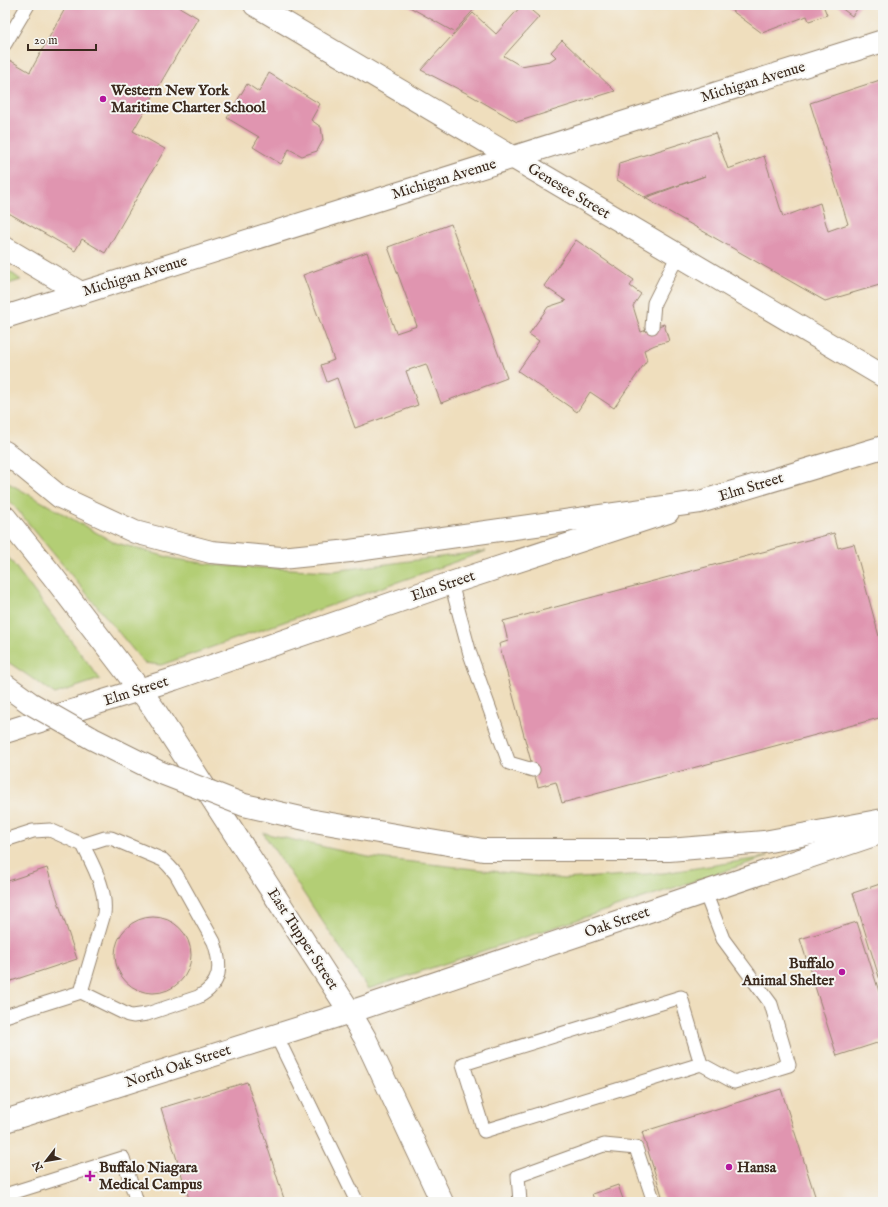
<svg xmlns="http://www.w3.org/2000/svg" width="888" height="1207" font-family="'IM FELL English',serif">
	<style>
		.green { fill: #b3ce74; stroke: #777c49 }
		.building { fill: #e095b0 }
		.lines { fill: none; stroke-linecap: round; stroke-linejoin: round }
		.lane-casing { stroke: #95846e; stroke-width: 15 }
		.secondary-casing { stroke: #95846e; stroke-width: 24 }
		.primary-casing { stroke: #95846e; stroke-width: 24 }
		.highway-casing { stroke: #95846e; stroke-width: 24 }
		.lane { stroke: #fff; stroke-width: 13 }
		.secondary { stroke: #fff; stroke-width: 22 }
		.primary { stroke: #fff; stroke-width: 22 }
		.highway { stroke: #fff; stroke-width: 22 }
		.highway-bridge-casing { stroke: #95846e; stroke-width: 24; stroke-linecap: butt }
		.highway-bridge { stroke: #fff; stroke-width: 22 }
		.poi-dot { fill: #b5179e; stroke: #f6f6f2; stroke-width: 1.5 }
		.labels { text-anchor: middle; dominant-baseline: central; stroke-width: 4; stroke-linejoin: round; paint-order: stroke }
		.street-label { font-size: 15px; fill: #3b2a1e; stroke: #f6f6f2 }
		.poi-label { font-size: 15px; font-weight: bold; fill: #3b2a1e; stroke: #f6f6f2; text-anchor: start }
	</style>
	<rect width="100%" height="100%" fill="#f6f6f2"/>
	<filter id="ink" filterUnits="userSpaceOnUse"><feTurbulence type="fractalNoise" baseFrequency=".025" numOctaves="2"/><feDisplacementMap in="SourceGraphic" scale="8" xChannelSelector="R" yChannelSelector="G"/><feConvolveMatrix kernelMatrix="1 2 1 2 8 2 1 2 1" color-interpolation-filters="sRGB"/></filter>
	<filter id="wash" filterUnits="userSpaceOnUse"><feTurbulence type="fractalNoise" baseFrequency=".012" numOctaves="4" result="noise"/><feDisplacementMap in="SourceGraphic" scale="16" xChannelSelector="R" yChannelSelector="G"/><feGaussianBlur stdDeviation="0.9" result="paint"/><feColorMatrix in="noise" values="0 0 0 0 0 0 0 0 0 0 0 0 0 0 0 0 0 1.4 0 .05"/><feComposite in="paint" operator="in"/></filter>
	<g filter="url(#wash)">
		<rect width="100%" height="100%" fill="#efdebd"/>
		<g class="green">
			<path d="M 5,268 L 21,280 L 5,285 Z"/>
			<path d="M 5,481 L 113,542 L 175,559 L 224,566 L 333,571 L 486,551 L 161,665 L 144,663 L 5,495 Z"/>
			<path d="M 5,553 L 100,679 L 55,694 L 5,660 Z"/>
			<path d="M 263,833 L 368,857 L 563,879 L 664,873 L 767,857 L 368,989 Z"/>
		</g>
		<g id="blocks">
			<g class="building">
				<path d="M 67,5 L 176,5 L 198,18 L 133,131 L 165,149 L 105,253 L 82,239 L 75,251 L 5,211 L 5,60 L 6,58 L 30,72 Z"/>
				<path d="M 406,5 L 478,5 L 454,32 Z"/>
				<path d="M 522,5 L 525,5 L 539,17 L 504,56 L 521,66 L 550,61 L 556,57 L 551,52 L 562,40 L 615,91 L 517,122 L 470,95 L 421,70 L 473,13 L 496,34 Z"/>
				<path d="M 724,5 L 823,5 L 827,15 L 809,21 L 807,16 L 762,33 Z"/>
				<path d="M 837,5 L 860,5 L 852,16 Z"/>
				<path d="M 269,73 L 320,104 L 311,120 L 321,127 L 323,140 L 317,151 L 302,156 L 289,149 L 281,164 L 253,147 L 259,137 L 227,118 L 247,84 L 259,92 Z"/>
				<path d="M 883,79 L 883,284 L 825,301 L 645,198 L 705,176 L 644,197 L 617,180 L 619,163 L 715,133 L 728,169 L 764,156 L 783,217 L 820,203 L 828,231 L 848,224 L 810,103 Z"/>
				<path d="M 451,224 L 507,378 L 441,403 L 426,364 L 406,371 L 418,405 L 355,428 L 337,378 L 327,382 L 321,365 L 334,360 L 303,275 L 367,252 L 396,333 L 417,326 L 388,247 Z"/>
				<path d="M 576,240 L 634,280 L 630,286 L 641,294 L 633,306 L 641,332 L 664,324 L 669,341 L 655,345 L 644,350 L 647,360 L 614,408 L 590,392 L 577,412 L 518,371 L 539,341 L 529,334 L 548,307 L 566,301 L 544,286 Z"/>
				<path d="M 834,533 L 838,548 L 854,544 L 883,651 L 883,711 L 879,718 L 562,803 L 556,782 L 538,787 L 499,644 L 508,641 L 503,621 Z"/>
				<path d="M 47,868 L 77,959 L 5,983 L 5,882 Z"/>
				<path d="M 883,883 L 883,990 L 853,893 Z"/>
				<circle cx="153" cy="955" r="38"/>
				<path d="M 857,922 L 883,1004 L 883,1041 L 837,1056 L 800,939 Z"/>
				<path d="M 247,1082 L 285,1202 L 190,1202 L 161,1108 Z"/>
				<path d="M 781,1089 L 817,1202 L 664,1202 L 642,1132 Z"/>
				<path d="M 618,1185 L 624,1202 L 595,1202 L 592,1194 Z"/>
			</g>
		</g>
	</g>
	<g filter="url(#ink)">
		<use href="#blocks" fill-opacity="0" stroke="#95846e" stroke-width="1"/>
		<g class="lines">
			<defs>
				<g id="lane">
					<path d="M 5,44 L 28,5"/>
					<path d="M 652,327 L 654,303 L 678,255"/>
					<path d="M 451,583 L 470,654 L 509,763 L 533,770"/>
					<path d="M 5,840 L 33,831 L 50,830 L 83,845 C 93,866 107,889 104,914 L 81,992 L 5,1016"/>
					<path d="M 81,992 L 128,1015 L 133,1016 L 147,1014 L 198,997 C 222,984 222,966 214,942 L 176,874 L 169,866 L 163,860 L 111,838 L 105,838 L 83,845"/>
					<path d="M 276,1035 L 357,1202"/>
					<path d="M 701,1064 L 681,997 L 463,1064 L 484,1131 L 701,1064 L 734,1082 L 789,1065 L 771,1004 L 723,939 L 705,892"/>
					<path d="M 5,1195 L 123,1158 L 137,1202"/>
					<path d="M 520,1202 L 518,1176 L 604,1145 L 636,1148 L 654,1202"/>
				</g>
				<g id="secondary">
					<path d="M 255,5 L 883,376"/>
					<path d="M 5,248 L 81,293"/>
					<path d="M 5,317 L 883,41"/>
				</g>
				<g id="primary">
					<path d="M 140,690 L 154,709 L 350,1012 L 365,1038 L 442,1202"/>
					<path d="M 5,732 L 174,679 L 451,583 L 668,512"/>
					<path d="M 5,1121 L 350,1012 L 883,832"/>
				</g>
				<g id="highway">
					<path d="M 5,452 L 60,497 L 135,532 L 211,552 L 281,558 L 350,551 L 700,502 L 883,447"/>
					<path d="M 5,517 L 52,575 L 140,690"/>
					<path d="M 314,821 L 483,850 L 669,850 L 764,842 L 883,820"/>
				</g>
			</defs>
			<use href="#lane" class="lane-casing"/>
			<use href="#secondary" class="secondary-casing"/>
			<use href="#primary" class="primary-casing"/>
			<use href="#highway" class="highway-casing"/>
			<use href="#lane" class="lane"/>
			<use href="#secondary" class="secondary"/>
			<use href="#primary" class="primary"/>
			<use href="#highway" class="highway"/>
			<defs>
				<path id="highway-bridge" d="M 5,685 L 30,703 L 93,739 L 159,772 L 244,805 L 314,821"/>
			</defs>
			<use href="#highway-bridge" class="highway-bridge-casing"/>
			<use href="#highway-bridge" class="highway-bridge"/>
		</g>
	</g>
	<g class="poi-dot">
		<circle cx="103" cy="99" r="4"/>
		<circle cx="842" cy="972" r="4"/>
		<circle cx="729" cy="1167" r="4"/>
		<path d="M88 1170h4v4h4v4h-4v4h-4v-4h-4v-4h4z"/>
	</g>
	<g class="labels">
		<g class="street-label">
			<text transform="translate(753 82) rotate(-17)">Michigan Avenue</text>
			<text transform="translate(444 179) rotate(-17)">Michigan Avenue</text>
			<text transform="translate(569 191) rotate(31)">Genesee Street</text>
			<text transform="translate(135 276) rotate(-17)">Michigan Avenue</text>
			<text transform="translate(751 487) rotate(-17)">Elm Street</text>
			<text transform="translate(443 586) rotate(-19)">Elm Street</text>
			<text transform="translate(136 691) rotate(-18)">Elm Street</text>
			<text transform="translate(617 922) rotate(-19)">Oak Street</text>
			<text transform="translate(303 939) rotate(57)">East Tupper Street</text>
			<text transform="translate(178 1066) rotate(-18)">North Oak Street</text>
		</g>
		<g class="poi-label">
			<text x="111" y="90">Western New York<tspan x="111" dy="17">Maritime Charter School</tspan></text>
			<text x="834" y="963" text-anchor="end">Buffalo<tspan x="834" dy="17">Animal Shelter</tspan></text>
			<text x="99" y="1167">Buffalo Niagara<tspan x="99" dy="17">Medical Campus</tspan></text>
			<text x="737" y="1167">Hansa</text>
		</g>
	</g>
	<rect width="888" height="1207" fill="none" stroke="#f6f6f2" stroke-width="20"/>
	<g transform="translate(46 1161) rotate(239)" stroke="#f6f6f2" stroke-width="3" paint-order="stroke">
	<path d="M0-3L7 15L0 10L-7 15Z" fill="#3b2a1e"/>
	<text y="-6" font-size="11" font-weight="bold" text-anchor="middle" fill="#3b2a1e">N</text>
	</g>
	<path d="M28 44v6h68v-6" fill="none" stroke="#3b2a1e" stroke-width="2"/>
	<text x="34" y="44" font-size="12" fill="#3b2a1e" stroke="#f6f6f2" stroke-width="3" paint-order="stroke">20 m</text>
</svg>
